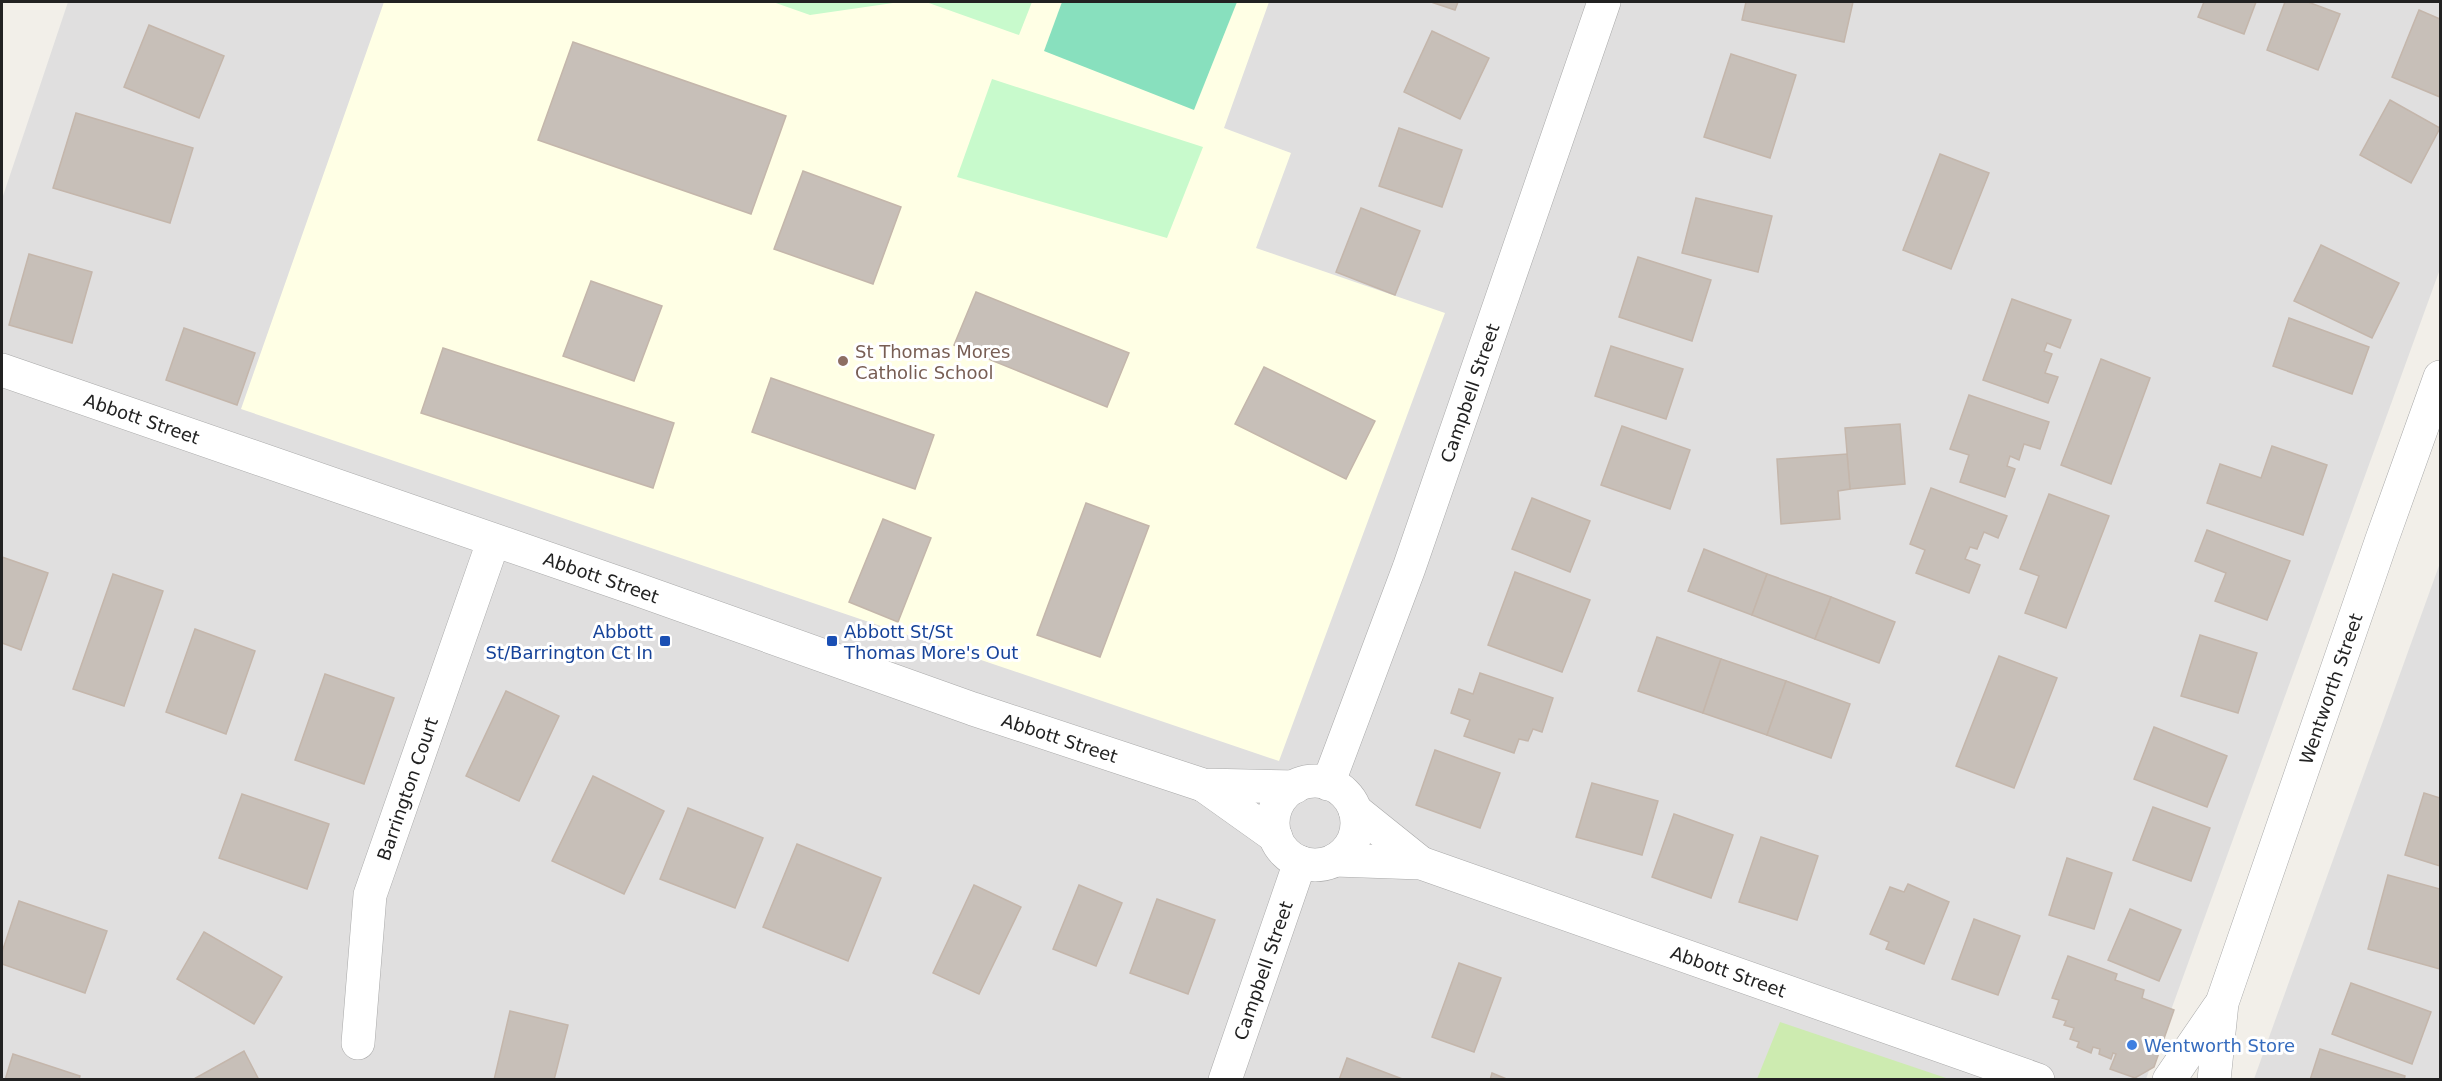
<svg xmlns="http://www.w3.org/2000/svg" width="2442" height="1081" font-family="'DejaVu Sans',sans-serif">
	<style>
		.residential { fill: #e0dfdf }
		.education { fill: #ffffe5 }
		.grass { fill: #cdebb0 }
		.park { fill: #c8facc }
		.pitch { fill: #88e0be }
		.building { fill: #c7bfb8; stroke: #c4b6ab; stroke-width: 1.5 }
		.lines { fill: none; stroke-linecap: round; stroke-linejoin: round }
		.minor-casing { stroke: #a9a9a9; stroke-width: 34 }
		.minor { stroke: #fff; stroke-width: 33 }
		.education-dot { fill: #8d6e63; stroke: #fff; stroke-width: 2 }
		.transit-dot { fill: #1a4fb4; stroke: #fff; stroke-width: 2 }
		.shop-dot { fill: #3f7fe0; stroke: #fff; stroke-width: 2 }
		.labels { text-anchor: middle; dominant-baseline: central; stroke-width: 6; stroke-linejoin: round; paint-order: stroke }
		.education-label { font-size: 18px; fill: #785e54; stroke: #fff; text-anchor: start }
		.street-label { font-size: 18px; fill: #222; stroke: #fff }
		.transit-label { font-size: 18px; fill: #164399; stroke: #fff; text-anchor: end }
		.shop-label { font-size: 18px; fill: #366cbe; stroke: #fff; text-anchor: start }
	</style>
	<rect width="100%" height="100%" fill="#f2efe9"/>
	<g class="residential">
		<path d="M 68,2 L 2440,2 L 2440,269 L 2146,1079 L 2,1080 L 2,199 Z"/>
		<path d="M 2440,563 L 2440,1079 L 2254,1079 Z"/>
	</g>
	<path class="education" d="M 384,2 L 1269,2 L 1224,128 L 1291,153 L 1256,248 L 1445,313 L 1279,761 L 241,409 Z"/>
	<path class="grass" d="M 1780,1022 L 1949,1079 L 1757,1079 Z"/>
	<g class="park">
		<path d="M 773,2 L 900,2 L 810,15 Z"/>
		<path d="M 926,2 L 1032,2 L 1019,35 Z"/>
		<path d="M 992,79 L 1203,147 L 1167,238 L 957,177 Z"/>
	</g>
	<path class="pitch" d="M 1062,2 L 1237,2 L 1194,110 L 1044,51 Z"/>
	<g class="building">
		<path d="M 1431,2 L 1458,2 L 1455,10 Z"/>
		<path d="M 1746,2 L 1853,2 L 1844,42 L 1742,20 Z"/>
		<path d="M 2204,2 L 2256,2 L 2244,34 L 2198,17 Z"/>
		<path d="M 2285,2 L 2308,2 L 2340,14 L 2318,70 L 2267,50 Z"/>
		<path d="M 2419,10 L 2440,19 L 2440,97 L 2392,77 Z"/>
		<path d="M 149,25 L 224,56 L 199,118 L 124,87 Z"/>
		<path d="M 1432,31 L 1489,58 L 1460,119 L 1404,92 Z"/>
		<path d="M 573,42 L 786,116 L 751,214 L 538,140 Z"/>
		<path d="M 1731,54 L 1796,75 L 1770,158 L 1704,137 Z"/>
		<path d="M 2390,100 L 2440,128 L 2411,183 L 2360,155 Z"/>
		<path d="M 76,113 L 193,148 L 170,223 L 53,188 Z"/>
		<path d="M 1399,128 L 1462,150 L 1442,207 L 1379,186 Z"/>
		<path d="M 1940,154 L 1989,173 L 1951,269 L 1903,250 Z"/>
		<path d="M 803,171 L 901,207 L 873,284 L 774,249 Z"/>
		<path d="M 1696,198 L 1772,216 L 1758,272 L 1682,253 Z"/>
		<path d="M 1361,208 L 1420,231 L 1395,295 L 1336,272 Z"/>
		<path d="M 2321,245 L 2399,283 L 2372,338 L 2294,301 Z"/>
		<path d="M 29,254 L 92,272 L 72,343 L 9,325 Z"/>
		<path d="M 1638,257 L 1711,280 L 1692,341 L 1619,317 Z"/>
		<path d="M 591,281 L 662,306 L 634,381 L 563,356 Z"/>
		<path d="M 976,292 L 1129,353 L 1107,407 L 954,345 Z"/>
		<path d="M 2012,299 L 2071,320 L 2060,348 L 2047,343 L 2044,351 L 2052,354 L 2045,373 L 2058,377 L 2048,403 L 1983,380 Z"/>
		<path d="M 2289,318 L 2369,347 L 2352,394 L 2273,366 Z"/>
		<path d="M 184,328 L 255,353 L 237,405 L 166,380 Z"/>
		<path d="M 1611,346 L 1683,369 L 1666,419 L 1595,396 Z"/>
		<path d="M 443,348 L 674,423 L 653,488 L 421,413 Z"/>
		<path d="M 2101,359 L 2150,378 L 2111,484 L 2061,465 Z"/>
		<path d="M 1264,367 L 1375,421 L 1346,479 L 1235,424 Z"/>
		<path d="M 771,378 L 934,435 L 915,489 L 752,432 Z"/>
		<path d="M 1969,395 L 2049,422 L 2040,449 L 2024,444 L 2019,460 L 2010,456 L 2007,466 L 2015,469 L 2005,497 L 1960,482 L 1969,455 L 1950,449 Z"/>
		<path d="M 1900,424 L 1905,484 L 1850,489 L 1845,428 Z"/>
		<path d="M 1622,426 L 1690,450 L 1670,509 L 1601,485 Z"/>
		<path d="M 2272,446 L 2327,465 L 2303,535 L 2207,503 L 2220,464 L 2261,478 Z"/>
		<path d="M 1847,454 L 1850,489 L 1838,491 L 1840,519 L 1781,524 L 1777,459 Z"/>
		<path d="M 1931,488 L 2007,516 L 1998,538 L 1984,532 L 1977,549 L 1970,547 L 1965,559 L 1980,565 L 1969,593 L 1916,573 L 1925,550 L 1910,544 Z"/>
		<path d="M 2049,494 L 2109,516 L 2066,628 L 2025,613 L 2039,576 L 2020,569 Z"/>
		<path d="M 1532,498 L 1590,521 L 1570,572 L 1512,549 Z"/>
		<path d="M 1086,503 L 1149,526 L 1100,657 L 1037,635 Z"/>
		<path d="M 883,519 L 931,538 L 898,622 L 849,602 Z"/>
		<path d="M 2207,530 L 2290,561 L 2267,620 L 2215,601 L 2226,573 L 2195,561 Z"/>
		<path d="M 1704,549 L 1767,574 L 1752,615 L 1688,591 Z"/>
		<path d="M 2,557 L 48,573 L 21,650 L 2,643 Z"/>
		<path d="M 1515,572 L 1590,600 L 1562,672 L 1488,645 Z"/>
		<path d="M 113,574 L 163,591 L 124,706 L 73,689 Z"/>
		<path d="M 1767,574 L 1831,597 L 1815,639 L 1752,615 Z"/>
		<path d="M 1831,597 L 1895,622 L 1879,663 L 1815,639 Z"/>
		<path d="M 195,629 L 255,651 L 226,734 L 166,712 Z"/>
		<path d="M 2200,635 L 2257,653 L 2238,713 L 2181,696 Z"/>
		<path d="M 1657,637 L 1721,659 L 1703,713 L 1638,691 Z"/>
		<path d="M 1999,656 L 2057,678 L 2014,788 L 1956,766 Z"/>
		<path d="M 1721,659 L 1786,681 L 1767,735 L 1703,713 Z"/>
		<path d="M 1480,673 L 1553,698 L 1542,732 L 1533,729 L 1528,741 L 1519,739 L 1514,753 L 1464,736 L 1470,720 L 1451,713 L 1459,689 L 1473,694 Z"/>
		<path d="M 325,674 L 394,698 L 364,784 L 295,760 Z"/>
		<path d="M 1786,681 L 1850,704 L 1831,758 L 1767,735 Z"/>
		<path d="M 506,691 L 559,716 L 519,801 L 466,776 Z"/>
		<path d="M 2154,727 L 2227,756 L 2207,807 L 2134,779 Z"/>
		<path d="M 1435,750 L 1500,773 L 1480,828 L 1416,805 Z"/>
		<path d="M 593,776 L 664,811 L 624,894 L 552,861 Z"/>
		<path d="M 1592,783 L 1658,801 L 1642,855 L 1576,837 Z"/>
		<path d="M 2424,793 L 2440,798 L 2440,866 L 2405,855 Z"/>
		<path d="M 242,794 L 329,824 L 307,889 L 219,858 Z"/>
		<path d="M 2153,807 L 2210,828 L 2191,881 L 2133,860 Z"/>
		<path d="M 688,808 L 763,838 L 735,908 L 660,879 Z"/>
		<path d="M 1674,814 L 1733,835 L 1711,898 L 1652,877 Z"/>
		<path d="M 1761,837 L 1818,856 L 1797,920 L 1739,902 Z"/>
		<path d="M 797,844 L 881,878 L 848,961 L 763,927 Z"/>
		<path d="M 2067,858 L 2112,873 L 2094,929 L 2049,915 Z"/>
		<path d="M 2388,875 L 2440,889 L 2440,969 L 2368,949 Z"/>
		<path d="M 1908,884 L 1949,902 L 1924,964 L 1886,949 L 1889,942 L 1870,934 L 1890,887 L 1904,892 Z"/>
		<path d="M 974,885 L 1021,907 L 979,994 L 933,973 Z"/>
		<path d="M 1079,885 L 1122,903 L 1096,966 L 1053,949 Z"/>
		<path d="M 1157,899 L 1215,920 L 1188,994 L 1130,973 Z"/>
		<path d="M 19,901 L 107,931 L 85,993 L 2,964 L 2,952 Z"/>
		<path d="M 2130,909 L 2181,930 L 2159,981 L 2108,960 Z"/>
		<path d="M 1974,919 L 2020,936 L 1998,995 L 1952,979 Z"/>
		<path d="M 204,932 L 282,977 L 254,1024 L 177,979 Z"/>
		<path d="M 2068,956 L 2117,974 L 2115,980 L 2144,990 L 2142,998 L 2174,1010 L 2154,1067 L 2135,1078 L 2110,1069 L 2116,1054 L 2113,1053 L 2111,1059 L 2099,1054 L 2100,1049 L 2093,1047 L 2091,1053 L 2077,1047 L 2079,1042 L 2070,1039 L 2074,1028 L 2064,1025 L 2066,1021 L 2053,1017 L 2059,1000 L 2052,998 Z"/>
		<path d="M 1459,963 L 1501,978 L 1474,1052 L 1432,1037 Z"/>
		<path d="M 2351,983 L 2431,1012 L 2412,1064 L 2332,1034 Z"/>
		<path d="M 510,1011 L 568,1025 L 554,1080 L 494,1080 Z"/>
		<path d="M 2320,1049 L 2405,1076 L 2404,1080 L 2310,1080 Z"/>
		<path d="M 244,1051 L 259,1080 L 192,1080 Z"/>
		<path d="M 13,1054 L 80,1076 L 79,1080 L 5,1080 Z"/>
		<path d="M 1347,1058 L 1405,1080 L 1339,1080 Z"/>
		<path d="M 1492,1073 L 1509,1080 L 1490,1080 Z"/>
	</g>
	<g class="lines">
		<defs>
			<g id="minor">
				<path id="s1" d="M 2,370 L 636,589 L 973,709 L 1203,785 L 1295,787"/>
				<circle cx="1315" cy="823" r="42"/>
				<path id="s2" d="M 1328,784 L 1409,568 L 1604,2"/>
				<path d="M 1203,785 L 1276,837"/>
				<path d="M 1355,810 L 1421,863"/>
				<path id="s3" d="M 1335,860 L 1421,863 L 2038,1080"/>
				<path id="s4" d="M 358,1043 L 370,895 L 493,542"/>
				<path id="s5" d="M 1225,1080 L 1300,862"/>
				<path d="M 2169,1080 L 2219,1007"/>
				<path id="s6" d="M 2214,1080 L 2222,1003 L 2382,539 L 2440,377"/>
			</g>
		</defs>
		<use href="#minor" class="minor-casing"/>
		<use href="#minor" class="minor"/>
	</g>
	<circle class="education-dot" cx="843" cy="361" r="6"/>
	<g class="transit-dot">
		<rect x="659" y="635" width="12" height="12" rx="3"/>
		<rect x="826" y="635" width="12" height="12" rx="3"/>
	</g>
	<circle class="shop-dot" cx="2132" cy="1045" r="6"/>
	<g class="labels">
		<g class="education-label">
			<text x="855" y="351">St Thomas Mores<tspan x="855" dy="21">Catholic School</tspan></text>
		</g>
		<g class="street-label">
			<text stroke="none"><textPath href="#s2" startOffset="416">Campbell Street</textPath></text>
			<text stroke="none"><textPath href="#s1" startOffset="148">Abbott Street</textPath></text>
			<text stroke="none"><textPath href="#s1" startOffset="634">Abbott Street</textPath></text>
			<text stroke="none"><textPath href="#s6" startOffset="410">Wentworth Street</textPath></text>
			<text stroke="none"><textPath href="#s1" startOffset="1120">Abbott Street</textPath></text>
			<text stroke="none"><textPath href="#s4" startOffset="261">Barrington Court</textPath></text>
			<text stroke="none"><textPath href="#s5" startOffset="116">Campbell Street</textPath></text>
			<text stroke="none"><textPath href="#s3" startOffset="412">Abbott Street</textPath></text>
		</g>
		<g class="transit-label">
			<text x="653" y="631">Abbott<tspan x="653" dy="21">St/Barrington Ct In</tspan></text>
			<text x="844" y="631" text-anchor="start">Abbott St/St<tspan x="844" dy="21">Thomas More's Out</tspan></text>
		</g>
		<g class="shop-label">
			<text x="2144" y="1045">Wentworth Store</text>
		</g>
	</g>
	<rect width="2442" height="1081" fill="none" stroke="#222222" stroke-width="6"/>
</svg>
